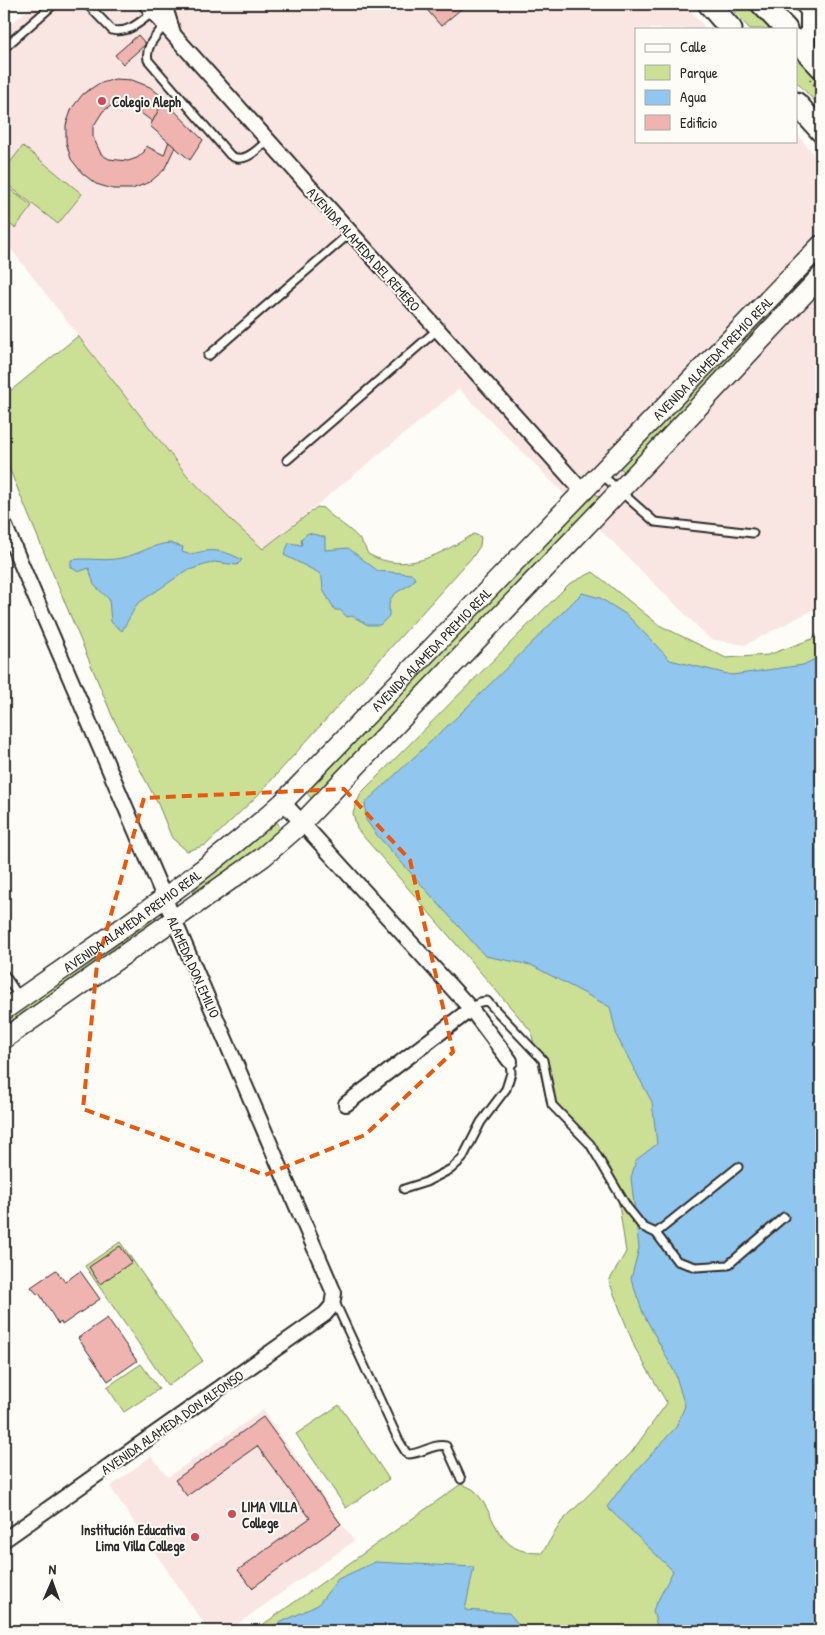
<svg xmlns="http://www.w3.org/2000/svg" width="825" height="1635" font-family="'Patrick Hand',sans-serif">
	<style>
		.built { fill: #f9e6e2 }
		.green { fill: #cbe095; stroke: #7b8660 }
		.water { fill: #91c6ef; stroke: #6888a1 }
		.building { fill: #f0b4b0; stroke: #2b2b2b }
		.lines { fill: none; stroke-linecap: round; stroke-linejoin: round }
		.lane-casing { stroke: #2b2b2b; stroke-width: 11 }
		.street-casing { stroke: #2b2b2b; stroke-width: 18 }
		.secondary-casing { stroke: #2b2b2b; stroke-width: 22 }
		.primary-casing { stroke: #2b2b2b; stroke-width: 25 }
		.path { stroke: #2b2b2b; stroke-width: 2.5; stroke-dasharray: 1 4; stroke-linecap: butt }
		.lane { stroke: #fdfcf7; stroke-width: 7 }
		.street { stroke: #fdfcf7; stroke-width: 14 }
		.secondary { stroke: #fdfcf7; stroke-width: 19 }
		.primary { stroke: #fdfcf7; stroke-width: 21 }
		.marked { fill: none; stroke: #e8590c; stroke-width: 4; stroke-dasharray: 10 6; stroke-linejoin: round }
		.poi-dot { fill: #d1495b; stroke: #fdfcf7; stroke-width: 2 }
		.labels { text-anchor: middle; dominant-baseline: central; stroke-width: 4; stroke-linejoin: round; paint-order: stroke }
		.poi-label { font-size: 14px; font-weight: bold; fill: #2b2b2b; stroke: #fdfcf7; text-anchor: start }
		.street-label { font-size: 14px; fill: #2b2b2b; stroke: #fdfcf7 }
	</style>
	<rect width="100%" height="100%" fill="#fdfcf7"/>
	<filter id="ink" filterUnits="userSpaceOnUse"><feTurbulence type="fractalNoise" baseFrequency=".02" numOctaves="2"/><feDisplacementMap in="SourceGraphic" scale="10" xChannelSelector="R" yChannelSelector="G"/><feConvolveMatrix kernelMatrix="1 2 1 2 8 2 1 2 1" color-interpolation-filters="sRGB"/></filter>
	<g filter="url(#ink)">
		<g class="built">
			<path d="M 34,4 L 685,4 L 706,29 L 636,29 L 636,141 L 796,141 L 796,133 L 821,163 L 821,606 L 745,645 L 710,639 L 459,389 L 263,549 L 235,524 L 186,474 L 4,240 L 4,30 Z"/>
			<path d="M 263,1410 L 354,1541 L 228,1631 L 209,1631 L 110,1487 L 151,1456 L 168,1477 Z"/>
		</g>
		<g class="green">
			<path d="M 727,4 L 749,4 L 772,29 L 750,29 Z"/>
			<path d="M 796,55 L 821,83 L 821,108 L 796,81 Z"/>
			<path d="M 23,146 L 82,194 L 58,224 L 4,182 L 4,170 Z"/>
			<path d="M 4,185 L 32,206 L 15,228 L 4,220 Z"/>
			<path d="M 821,256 L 821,267 L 626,473 L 619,467 Z"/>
			<path d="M 78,336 L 186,474 L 235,524 L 263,549 L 317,507 L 323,508 C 338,524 360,531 368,554 C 407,575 440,554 474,534 L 481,537 L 480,546 L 474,555 L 258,795 L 206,845 L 187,851 L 172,838 L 158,804 L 113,718 L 4,456 L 4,396 Z"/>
			<path d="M 595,493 L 601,499 L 313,800 L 304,790 Z"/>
			<path d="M 593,572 L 659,625 L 726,658 L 768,655 L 812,639 L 821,632 L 821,1631 L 254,1631 L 461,1484 C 466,1486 472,1488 475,1491 C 499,1518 494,1554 542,1553 L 562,1521 L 631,1453 L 667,1403 L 635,1348 L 609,1281 L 626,1252 L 618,1198 L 581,1139 L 548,1108 L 531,1031 L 357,829 L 353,813 L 361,793 L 569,584 Z"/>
			<path d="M 275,820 L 283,830 L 254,854 L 196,896 L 190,888 L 246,846 Z"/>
			<path d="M 154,913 L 160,922 L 4,1032 L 4,1018 Z"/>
			<path d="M 120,1242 L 203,1361 L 168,1386 L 85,1266 Z"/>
			<path d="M 141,1364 L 159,1389 L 124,1412 L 107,1387 Z"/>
			<path d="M 339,1405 L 389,1479 L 346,1508 L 296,1434 Z"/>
		</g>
		<g class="water">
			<path d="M 308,533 L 325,537 L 325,550 L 348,548 L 378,571 L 412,574 L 415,579 C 408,590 391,590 389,604 C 389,608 389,612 389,616 L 380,625 L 368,625 L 352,616 L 347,617 L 340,610 L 335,610 L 323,590 L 322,578 L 319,573 L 284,555 L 289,543 L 302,545 L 301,539 Z"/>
			<path d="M 170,543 L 183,547 L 182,552 C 192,556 196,552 206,551 C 218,549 232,554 242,560 L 237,565 L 214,562 L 186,571 L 137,604 L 122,631 L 111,622 L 109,599 L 94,585 L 89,568 L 78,572 L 71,567 L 71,560 C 89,557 103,562 121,558 C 138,555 153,544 170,543 Z"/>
			<path d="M 582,593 L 600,598 L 627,615 L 670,660 L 732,675 L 803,665 L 821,656 L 821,1631 L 658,1631 L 653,1610 L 673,1571 L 607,1507 L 621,1488 L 676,1427 L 685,1406 L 675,1373 L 643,1313 L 631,1279 L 639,1248 L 631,1178 L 636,1160 L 657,1144 L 652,1102 L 617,1037 L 610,1007 L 531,965 L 485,956 L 376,834 L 366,820 L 365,803 L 458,716 Z"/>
			<path d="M 375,1562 L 474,1567 L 465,1610 L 509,1613 L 524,1631 L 262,1631 L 318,1605 L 338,1579 Z"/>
		</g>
		<g class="building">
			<path d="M 422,4 L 467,4 L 441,26 Z"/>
			<path d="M 138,35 L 146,44 L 123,64 L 115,55 Z"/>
			<path d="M 115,79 L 132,80 L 150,87 L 165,99 L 153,122 L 130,105 L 111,106 L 103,111 L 93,127 L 93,137 L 101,154 L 109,159 L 128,161 L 137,158 L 144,152 L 146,146 L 164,155 L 169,141 L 175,147 L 164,170 L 150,182 L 132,189 L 113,189 L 96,184 L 82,173 L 71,159 L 66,142 L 66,125 L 72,108 L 83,94 L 98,84 Z"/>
			<path d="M 164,100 L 203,140 L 190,160 L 150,126 Z"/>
			<path d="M 120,1246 L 132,1262 L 100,1284 L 89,1267 Z"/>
			<path d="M 56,1270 L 65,1282 L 80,1271 L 100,1299 L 62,1325 L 61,1322 L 58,1324 L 39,1293 L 37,1294 L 31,1287 Z"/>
			<path d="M 107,1318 L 137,1361 L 108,1381 L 78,1338 Z"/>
			<path d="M 263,1417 L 341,1524 L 252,1588 L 238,1570 L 310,1518 L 257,1446 L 187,1496 L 175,1480 Z"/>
		</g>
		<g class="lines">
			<defs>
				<g id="lane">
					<path d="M 87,4 L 112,30 C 128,34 140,22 153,12"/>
					<path d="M 164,26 C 156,36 145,46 148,60 L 230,155 C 243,165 257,150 267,141"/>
					<path d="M 4,48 L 54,4"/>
					<path d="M 208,356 L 350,233"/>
					<path d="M 287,460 L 437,330"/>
					<path d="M 602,475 L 655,522 L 753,533"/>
					<path d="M 4,974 L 20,998"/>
					<path d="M 471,1009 L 480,1002 L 487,1001 L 543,1060 L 552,1105 L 590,1144 L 627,1207 L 643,1227 L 656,1233 L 738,1167"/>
					<path d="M 404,1189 L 426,1182 L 451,1169 L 462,1159 L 481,1122 L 506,1089 L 511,1073 L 510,1061"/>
					<path d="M 656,1233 L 677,1261 L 696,1267 L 728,1265 L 784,1217"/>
					<path d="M 334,1300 L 399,1441 L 407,1454 C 420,1455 433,1443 446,1446 L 461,1479"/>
				</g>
				<g id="street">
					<path d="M 146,4 L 584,493"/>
					<path d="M 164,4 L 173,33"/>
					<path d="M 802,4 L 808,11 L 808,52"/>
					<path d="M 4,524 L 334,1293 L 332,1306 L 325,1314 L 4,1540"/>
					<path d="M 283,802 L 471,1009 L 510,1061"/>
					<path d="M 346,1104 L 471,1009"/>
				</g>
				<g id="secondary">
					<path id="s1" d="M 4,1010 C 99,943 197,881 283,802 L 821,245"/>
					<path d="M 4,1039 L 263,857 L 302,823 L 627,483 L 821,276"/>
				</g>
				<g id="primary">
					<path d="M 709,4 L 731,29"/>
					<path d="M 762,4 L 786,29"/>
					<path d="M 796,40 L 821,67"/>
					<path d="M 796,103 L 821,131"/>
				</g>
			</defs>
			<use href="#lane" class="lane-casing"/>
			<use href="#street" class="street-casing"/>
			<use href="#secondary" class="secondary-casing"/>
			<use href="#primary" class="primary-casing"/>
			<path class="path" d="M 810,80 L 821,92"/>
			<use href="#lane" class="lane"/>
			<use href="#street" class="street"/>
			<use href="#secondary" class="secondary"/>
			<use href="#primary" class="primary"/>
		</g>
	</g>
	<path class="marked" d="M 344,789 L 410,860 L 453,1052 L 365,1135 L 265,1175 L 83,1109 L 97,964 L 144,798 Z"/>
	<g class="poi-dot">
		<circle cx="102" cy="101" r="5"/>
		<circle cx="232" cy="1514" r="5"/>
		<circle cx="195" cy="1537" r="5"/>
	</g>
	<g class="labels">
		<g class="poi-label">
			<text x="112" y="101">Colegio Aleph</text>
			<text x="242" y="1506">LIMA VILLA<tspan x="242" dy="16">College</tspan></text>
			<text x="185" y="1529" text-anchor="end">Institución Educativa<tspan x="185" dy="16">Lima Villa College</tspan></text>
		</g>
		<g class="street-label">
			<text transform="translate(364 249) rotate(48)">AVENIDA ALAMEDA DEL REMERO</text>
			<text stroke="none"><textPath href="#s1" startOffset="966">AVENIDA ALAMEDA PREMIO REAL</textPath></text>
			<text stroke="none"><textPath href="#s1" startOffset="561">AVENIDA ALAMEDA PREMIO REAL</textPath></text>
			<text stroke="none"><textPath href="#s1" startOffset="156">AVENIDA ALAMEDA PREMIO REAL</textPath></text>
			<text transform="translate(194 967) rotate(66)">ALAMEDA DON EMILIO</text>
			<text transform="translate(172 1422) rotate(-35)">AVENIDA ALAMEDA DON ALFONSO</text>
		</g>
	</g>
	<rect width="825" height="1635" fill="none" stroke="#fdfcf7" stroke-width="20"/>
	<rect x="10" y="10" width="805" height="1615" fill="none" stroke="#2b2b2b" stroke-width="2" filter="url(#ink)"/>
	<rect x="635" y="28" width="162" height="115" fill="#fdfcf7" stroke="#a9a8a5"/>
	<rect x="645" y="44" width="25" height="8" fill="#fdfcf7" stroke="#a9a8a5"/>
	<text x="680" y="52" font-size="15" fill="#2b2b2b">Calle</text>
	<rect x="645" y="65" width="25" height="15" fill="#cbe095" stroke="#a9a8a5"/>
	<text x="680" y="78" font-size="15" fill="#2b2b2b">Parque</text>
	<rect x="645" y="90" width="25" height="15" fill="#91c6ef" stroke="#a9a8a5"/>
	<text x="680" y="102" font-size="15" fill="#2b2b2b">Agua</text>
	<rect x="645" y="115" width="25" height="15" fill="#f0b4b0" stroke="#a9a8a5"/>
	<text x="680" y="128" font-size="15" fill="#2b2b2b">Edificio</text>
	<g transform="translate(52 1582) rotate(2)" stroke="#fdfcf7" stroke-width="4" paint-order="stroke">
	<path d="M0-4L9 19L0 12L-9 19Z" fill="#2b2b2b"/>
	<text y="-8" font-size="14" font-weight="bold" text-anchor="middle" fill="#2b2b2b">N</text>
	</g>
</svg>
